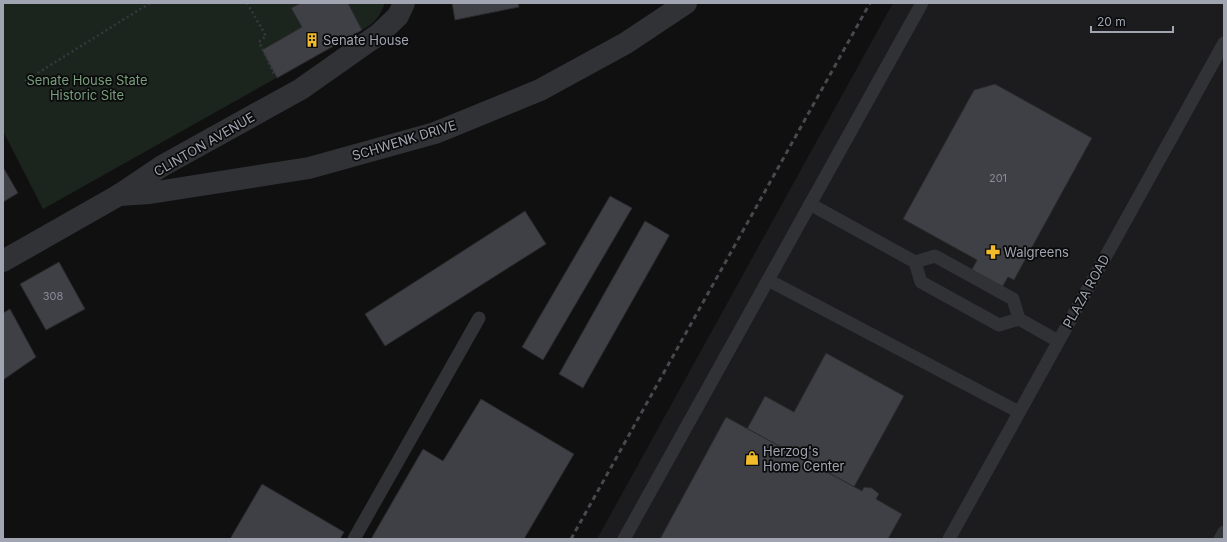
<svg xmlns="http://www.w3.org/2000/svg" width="1227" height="542" font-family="Inter,sans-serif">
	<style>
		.built { fill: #1c1c1e }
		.green { fill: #1c241e }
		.building { fill: #3f4045; stroke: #2a2a2d }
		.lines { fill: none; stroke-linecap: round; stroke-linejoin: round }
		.path { stroke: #37383d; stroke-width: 2.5; stroke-dasharray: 2 3; stroke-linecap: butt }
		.lane { stroke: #313236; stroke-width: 13 }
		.street { stroke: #313236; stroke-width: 22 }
		.rail { stroke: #48494f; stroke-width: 3; stroke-dasharray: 5 4; stroke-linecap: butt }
		.labels { text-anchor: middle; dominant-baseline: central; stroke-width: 3.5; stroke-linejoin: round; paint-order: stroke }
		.number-label { font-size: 11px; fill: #888c97 }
		.poi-label { font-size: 13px; fill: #a1a5b2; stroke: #0b0b0c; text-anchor: start }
		.park-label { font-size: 13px; fill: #789e7d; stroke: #0b0b0c }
		.street-label { font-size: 13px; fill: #a1a5b2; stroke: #0b0b0c }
	</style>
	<rect width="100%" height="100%" fill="#101011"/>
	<path class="built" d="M 893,3 L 1224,3 L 1224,539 L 597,539 Z"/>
	<path class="green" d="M 3,3 L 385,3 C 379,17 376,22 362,30 L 43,209 L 3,131 Z"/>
	<g class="building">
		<path d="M 301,3 L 348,3 L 362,30 L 277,78 L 262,50 L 302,27 L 291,8 Z"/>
		<path d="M 452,3 L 518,3 L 519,7 L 455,20 Z"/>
		<path d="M 995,84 L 1092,138 L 1014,280 L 1008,277 L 997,296 L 967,279 L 977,260 L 903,219 L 974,90 Z"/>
		<path d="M 3,167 L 18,193 L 3,202 Z"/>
		<path d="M 610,196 L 632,208 L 543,360 L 522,347 Z"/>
		<path d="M 525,211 L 546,244 L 385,346 L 365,314 Z"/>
		<path d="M 645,221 L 669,235 L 669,236 L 583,388 L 559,374 Z"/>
		<path d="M 59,262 L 85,309 L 46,330 L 20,284 Z"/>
		<path d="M 10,309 L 36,357 L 3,380 L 3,313 Z"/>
		<path d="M 826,353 L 904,396 L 854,487 L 747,429 L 765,396 L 794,412 Z"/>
		<path d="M 481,399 L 574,454 L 524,539 L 371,539 L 423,449 L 443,461 Z"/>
		<path d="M 726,417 L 862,491 L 864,487 L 872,488 L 879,494 L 876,499 L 902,514 L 888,539 L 660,539 Z"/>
		<path d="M 262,484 L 344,532 L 340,539 L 230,539 Z"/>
	</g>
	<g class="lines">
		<g class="path">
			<path d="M 247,3 L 266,36 L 259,42 L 275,76"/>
			<path d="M 25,81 L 150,3"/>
		</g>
		<g class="lane">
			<path d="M 810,204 L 915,262 L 921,282 L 999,325 L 1019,319 L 1058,341"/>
			<path d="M 915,262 L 935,256 L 1013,299 L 1019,319"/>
			<path d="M 768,280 L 1019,412"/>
			<path d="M 354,539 L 479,318"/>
			<path d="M 624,539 L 922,3"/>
			<path d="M 949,539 L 1224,43"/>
			<path d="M 1220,539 L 1224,532"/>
		</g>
		<g class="street">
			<path d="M 119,195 L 150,193 L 309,168 L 435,133 L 540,90 L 626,43 L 686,3"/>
			<path d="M 3,261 L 119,195 L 162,166 L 301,89 L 379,34 L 398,16 L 404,3"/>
		</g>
		<path class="rail" d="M 571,539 L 870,3"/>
	</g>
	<defs>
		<symbol id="building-bare" viewBox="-9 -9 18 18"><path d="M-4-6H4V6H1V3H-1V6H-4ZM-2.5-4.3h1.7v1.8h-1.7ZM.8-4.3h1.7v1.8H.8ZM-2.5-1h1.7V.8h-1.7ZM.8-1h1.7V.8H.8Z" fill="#f1bb29" stroke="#0b0b0c" stroke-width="2.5" paint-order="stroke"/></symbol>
		<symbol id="pharmacy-bare" viewBox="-9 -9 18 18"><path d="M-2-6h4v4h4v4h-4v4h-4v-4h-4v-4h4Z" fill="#f1bb29" stroke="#0b0b0c" stroke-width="2.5" paint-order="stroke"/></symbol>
		<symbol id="shop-bare" viewBox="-9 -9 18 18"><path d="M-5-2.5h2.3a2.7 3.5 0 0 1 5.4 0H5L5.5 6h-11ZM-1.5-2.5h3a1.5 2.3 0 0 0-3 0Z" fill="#f1bb29" stroke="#0b0b0c" stroke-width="2.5" paint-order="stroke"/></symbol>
	</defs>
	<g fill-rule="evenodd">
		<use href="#building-bare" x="302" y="30" width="20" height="20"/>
		<use href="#pharmacy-bare" x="983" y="242" width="20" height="20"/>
		<use href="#shop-bare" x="742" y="448" width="20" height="20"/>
	</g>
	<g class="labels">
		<g class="number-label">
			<text x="998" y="178">201</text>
			<text x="53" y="296">308</text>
		</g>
		<g class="poi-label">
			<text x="323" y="40">Senate House</text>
			<text x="1004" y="252">Walgreens</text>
			<text x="763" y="451">Herzog's<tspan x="763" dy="15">Home Center</tspan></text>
		</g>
		<g class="park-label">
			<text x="87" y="80">Senate House State<tspan x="87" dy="15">Historic Site</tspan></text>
		</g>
		<g class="street-label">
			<text transform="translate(404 140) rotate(-17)">SCHWENK DRIVE</text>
			<text transform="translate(204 144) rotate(-30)">CLINTON AVENUE</text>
			<text transform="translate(1086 291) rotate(-61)">PLAZA ROAD</text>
		</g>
	</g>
	<rect width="1227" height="542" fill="none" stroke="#a1a5b2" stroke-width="8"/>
	<path d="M1091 26v6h82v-6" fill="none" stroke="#a1a5b2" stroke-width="2"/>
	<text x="1097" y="26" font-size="12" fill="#a1a5b2" stroke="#0b0b0c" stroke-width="3" paint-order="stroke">20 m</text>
</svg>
